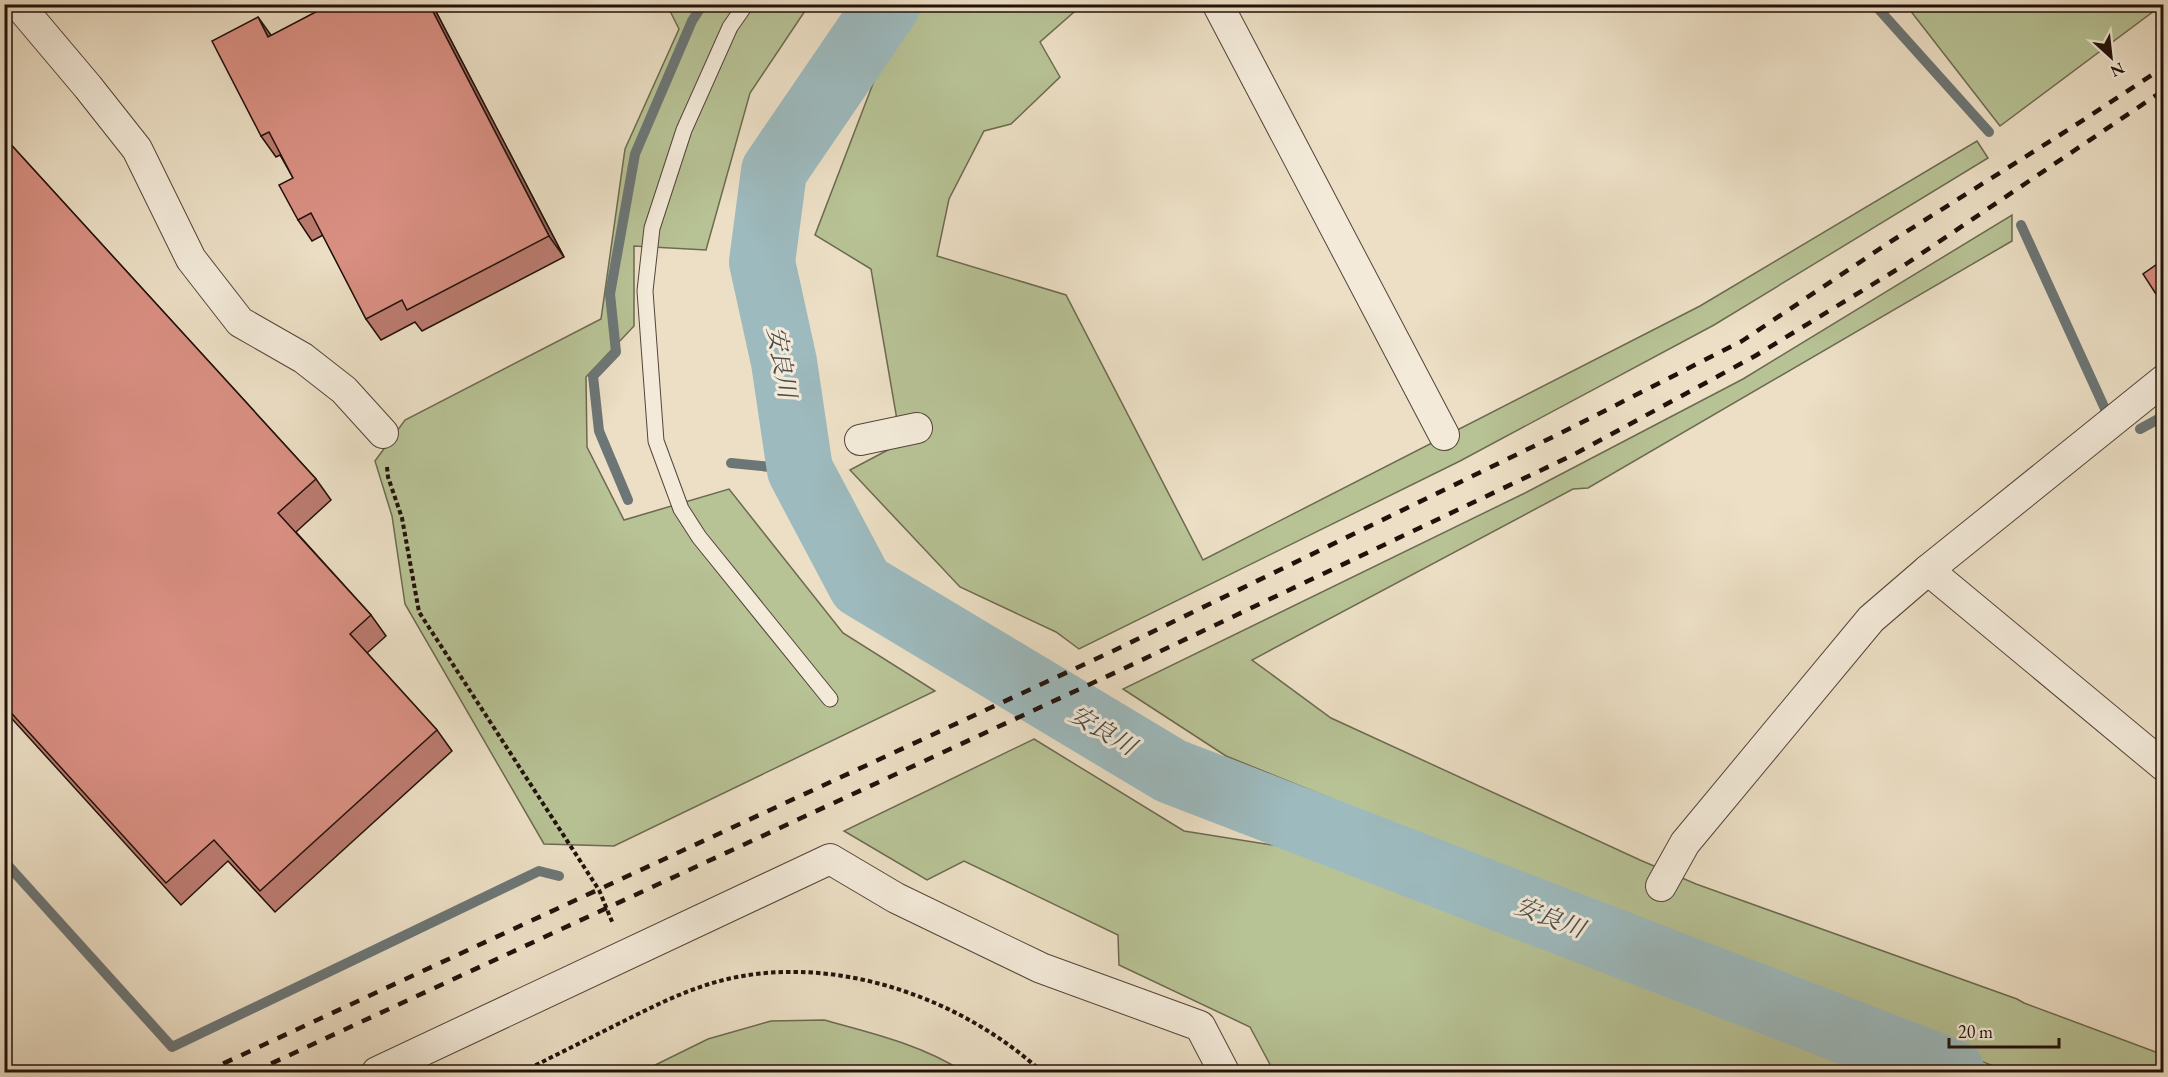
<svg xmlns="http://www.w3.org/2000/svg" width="2168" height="1077" font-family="'EB Garamond','Noto Serif JP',serif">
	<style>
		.green { fill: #b7c295; stroke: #6c6a50; stroke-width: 1.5 }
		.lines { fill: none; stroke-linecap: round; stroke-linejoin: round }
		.stream { stroke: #6c7676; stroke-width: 10 }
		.river { stroke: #9dbabe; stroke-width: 66 }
		.service-casing { stroke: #54443a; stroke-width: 17 }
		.minor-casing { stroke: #54443a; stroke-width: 32 }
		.path { stroke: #22110b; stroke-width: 4; stroke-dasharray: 4.5 3; stroke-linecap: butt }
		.service { stroke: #f3ead9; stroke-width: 15 }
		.minor { stroke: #f3ead9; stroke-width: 30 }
		.rail { stroke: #22110b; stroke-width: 4.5; stroke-dasharray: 10 10; stroke-linecap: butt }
		.wall { fill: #bb7b70; stroke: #22110b; stroke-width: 1.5 }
		.shaded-wall { fill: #98645b; stroke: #22110b; stroke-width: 1.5 }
		.building { fill: #d98f82; stroke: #22110b; stroke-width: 1.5 }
		.labels { text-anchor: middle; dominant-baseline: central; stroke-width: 6; stroke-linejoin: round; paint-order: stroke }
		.water-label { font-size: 24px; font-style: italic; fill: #4d4c4a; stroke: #f3ead9 }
	</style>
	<rect width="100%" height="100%" fill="#ecdfc5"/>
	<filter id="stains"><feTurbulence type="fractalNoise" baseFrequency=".00333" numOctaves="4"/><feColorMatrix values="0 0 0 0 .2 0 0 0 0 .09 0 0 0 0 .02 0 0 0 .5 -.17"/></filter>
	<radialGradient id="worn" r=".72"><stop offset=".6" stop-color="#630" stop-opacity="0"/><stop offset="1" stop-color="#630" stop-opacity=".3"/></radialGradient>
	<g class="green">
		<path d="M 667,5 L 809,5 L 750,93 L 706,250 L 634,246 L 634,326 L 586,377 L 587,447 L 624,520 L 729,489 L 843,633 L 935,691 L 614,846 L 544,844 L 405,604 L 392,516 L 375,461 L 405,420 L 601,319 L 625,149 L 679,29 Z"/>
		<path d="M 912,5 L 1082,5 L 1040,42 L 1060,77 L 1011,124 L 984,131 L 949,199 L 937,256 L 1066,295 L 1203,560 L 1700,306 L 1977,141 L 1988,158 L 1714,325 L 1460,461 L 1079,649 L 1056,632 L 960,587 L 850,470 L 901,443 L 871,269 L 815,235 L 897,21 Z"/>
		<path d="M 1906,5 L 2162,5 L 2000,126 Z"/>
		<path d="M 2012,215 L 2012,241 L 1588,488 L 1573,489 L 1252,660 L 1331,718 L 1640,860 L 1696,884 L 2017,999 L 2024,1003 L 2153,1051 L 2163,1055 L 2163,1072 L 2008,1072 L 1226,756 L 1123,689 L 1525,493 L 1743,379 Z"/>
		<path d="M 1034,739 L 1184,831 L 1279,846 L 1866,1072 L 1274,1072 L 1250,1027 L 1119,965 L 1118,935 L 964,861 L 927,880 L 844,831 Z"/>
		<path d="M 824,1020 C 872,1033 922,1045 964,1072 L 641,1072 L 708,1039 L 771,1021 Z"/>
	</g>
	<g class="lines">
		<g class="stream">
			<path d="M 1874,4 L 1989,132"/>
			<path d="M 2021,225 L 2106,411"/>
			<path d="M 2140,429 L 2164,416"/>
			<path d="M 731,463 L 800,470"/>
			<path d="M 628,500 L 599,431 L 593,376 L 616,352 L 610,294 L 635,154 L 692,21 L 703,4"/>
			<path d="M 4,861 L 172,1047 L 539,871 L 559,876"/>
		</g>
		<path class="river" d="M 888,4 L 774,171 L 762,262 L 784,362 L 800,470 L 861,585 L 1171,771 L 1952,1072"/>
		<defs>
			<path id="service" d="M 746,4 L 730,27 L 684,130 L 652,228 L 645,291 L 656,441 L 681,509 L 699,537 L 830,699"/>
			<g id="minor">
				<path d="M 18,4 L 88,87 L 137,149 L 191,259 L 240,322 L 303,358 L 344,390 L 383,433"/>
				<path d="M 1219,4 L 1218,5 L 1444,435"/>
				<path d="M 860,440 L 917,428"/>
				<path d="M 1928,570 L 2164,766"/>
				<path d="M 1661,886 L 1685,843 L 1871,619 L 1928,570 L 2164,380"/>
				<path d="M 377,1072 L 830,859 L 896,898 L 1041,968 L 1200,1026 L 1224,1072"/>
			</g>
		</defs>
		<use href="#service" class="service-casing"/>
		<use href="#minor" class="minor-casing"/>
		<g class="path">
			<path d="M 387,467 L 388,477 L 402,518 L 419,612 L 599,890 L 613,924"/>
			<path d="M 522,1072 C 556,1055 590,1038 624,1021 C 650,1008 676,995 703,986 C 818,947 956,993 1042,1072"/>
		</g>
		<use href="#service" class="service"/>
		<use href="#minor" class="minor"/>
		<g class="rail">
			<path d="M 205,1072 L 1113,651 L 1561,433 L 1742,341 L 1890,242 L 2071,128 L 2164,67"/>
			<path d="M 253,1072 L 1125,668 L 1573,455 L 1755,356 L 1906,264 L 2164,90"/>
		</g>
	</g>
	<g class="wall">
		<path d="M 331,4 L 432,4 L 564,257 L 422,331 L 415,322 L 381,340 L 366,319 L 323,235 L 312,241 L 298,220 L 293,178 L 280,155 L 276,157 L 261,136 L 271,36 Z"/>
		<path d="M 4,137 L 316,479 L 331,500 L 296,532 L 371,615 L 386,636 L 367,653 L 437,730 L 452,751 L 275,912 L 228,861 L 181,905 L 4,710 Z"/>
	</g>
	<g class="shaded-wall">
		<path d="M 429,4 L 432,4 L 564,257 L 549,236 Z"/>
		<path d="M 258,17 L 273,38 L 268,37 Z"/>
	</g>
	<g class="building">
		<path d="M 331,4 L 429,4 L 549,236 L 407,310 L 402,300 L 366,319 L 311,213 L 298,220 L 279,185 L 293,178 L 269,132 L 261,136 L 212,41 L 258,17 L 268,37 Z"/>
		<path d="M 4,137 L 316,479 L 278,513 L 371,615 L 350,634 L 437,730 L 260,891 L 214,840 L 166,883 L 4,705 Z"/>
		<path d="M 2163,260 L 2163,305 L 2143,274 Z"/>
	</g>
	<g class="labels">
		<g class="water-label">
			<text transform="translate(782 362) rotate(80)">安良川</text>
			<text transform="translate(1103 730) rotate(31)">安良川</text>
			<text transform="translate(1550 917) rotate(21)">安良川</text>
		</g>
	</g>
	<rect width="2168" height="1077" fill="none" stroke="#ecdfc5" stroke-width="24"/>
	<rect x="6" y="6" width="2156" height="1065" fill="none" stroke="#22110b" stroke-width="3"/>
	<rect x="12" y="12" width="2144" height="1053" fill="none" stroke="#22110b" stroke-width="1.5"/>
	<g transform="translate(2111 57) rotate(153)" stroke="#f3ead9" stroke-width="4.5" paint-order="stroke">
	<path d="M0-4.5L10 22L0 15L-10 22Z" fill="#22110b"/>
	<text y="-9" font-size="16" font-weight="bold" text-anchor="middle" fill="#22110b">N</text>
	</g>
	<path d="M1949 1038v9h110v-9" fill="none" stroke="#22110b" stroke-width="3"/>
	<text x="1958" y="1038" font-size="18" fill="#22110b" stroke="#f3ead9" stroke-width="4.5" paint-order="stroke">20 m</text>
	<rect width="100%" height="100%" filter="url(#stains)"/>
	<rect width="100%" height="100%" fill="url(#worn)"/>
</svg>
